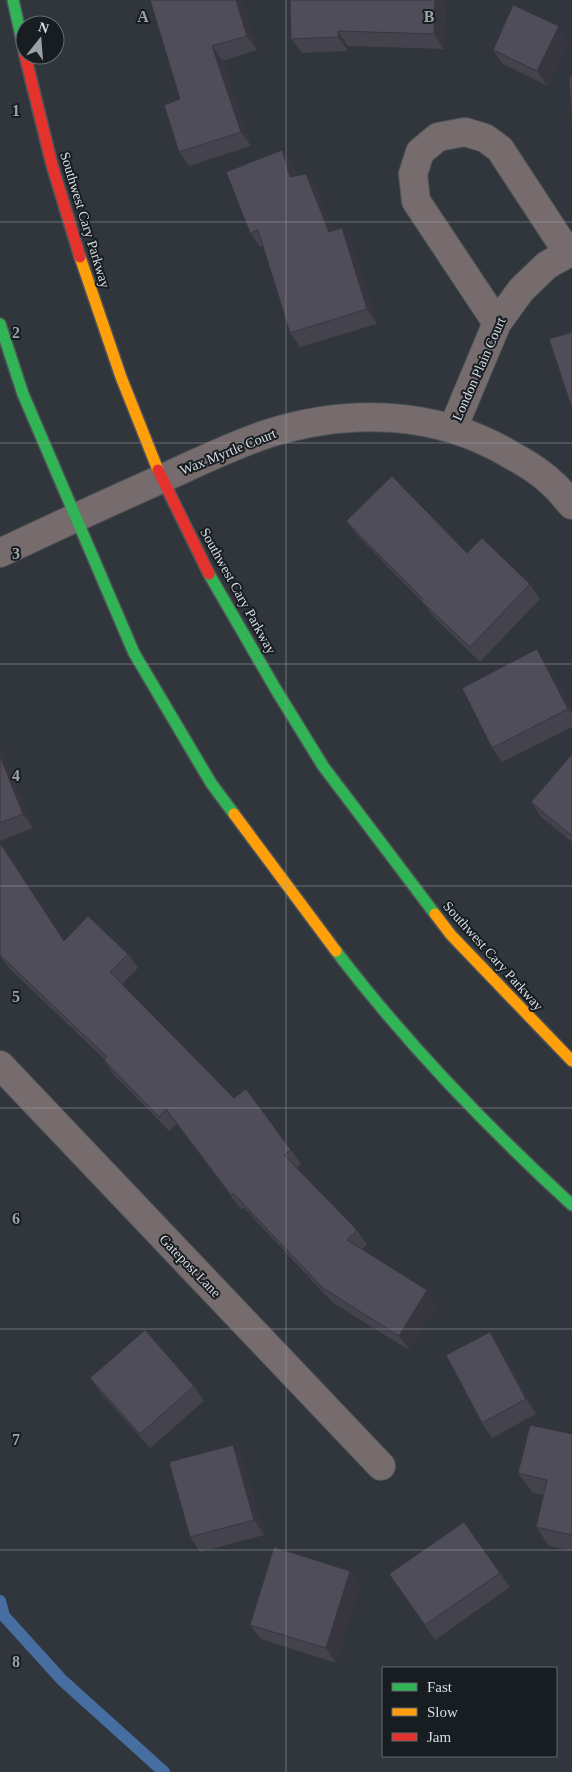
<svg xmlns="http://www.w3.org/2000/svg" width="572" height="1772" font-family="'Times New Roman',serif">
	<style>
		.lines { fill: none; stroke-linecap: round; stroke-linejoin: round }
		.stream { stroke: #476ea1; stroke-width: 12 }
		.street-casing { stroke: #4f5458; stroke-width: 30 }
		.fast-casing { stroke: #4f5458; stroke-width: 14 }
		.slow-casing { stroke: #4f5458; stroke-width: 14 }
		.jam-casing { stroke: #4f5458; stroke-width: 14 }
		.street { stroke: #766c6d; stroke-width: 28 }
		.fast { stroke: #30b455; stroke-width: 11 }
		.slow { stroke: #ff9f0a; stroke-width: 11 }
		.jam { stroke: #e5322d; stroke-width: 11 }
		.wall { fill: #44424d }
		.shaded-wall { fill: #37363f }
		.building { fill: #4f4d5a; stroke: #37363f }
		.grid { fill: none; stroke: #9ca3a8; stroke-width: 1; stroke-opacity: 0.55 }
		.labels { text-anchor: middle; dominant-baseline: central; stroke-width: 4; stroke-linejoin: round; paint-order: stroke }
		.street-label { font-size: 14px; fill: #d6dde3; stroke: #181d21 }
		.grid-label { font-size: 16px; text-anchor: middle; font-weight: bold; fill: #9ca3a8; stroke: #181d21; stroke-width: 4; stroke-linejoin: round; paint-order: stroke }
	</style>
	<rect width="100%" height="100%" fill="#30363b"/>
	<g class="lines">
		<path class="stream" d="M 0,1601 L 4,1616 L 62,1680 L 164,1772"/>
		<defs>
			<g id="street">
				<path d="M 497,323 L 416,201 L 413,174 L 420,152 L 438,137 L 465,132 L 485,138 L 500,149 L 568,253"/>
				<path d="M 453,428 L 497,323 L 521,290 L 547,265 L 572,251"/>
				<path d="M 0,553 C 53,528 105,504 159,480 C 195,464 232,445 270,433 C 351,408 438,411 511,455 C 526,463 542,473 554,485 C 561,491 566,499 572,505"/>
				<path d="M 0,1065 L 381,1466"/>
			</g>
			<g id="fast">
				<path d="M 13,0 L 25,54"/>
				<path d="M 0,324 L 23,394 L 134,653 L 211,783 L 234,814"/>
				<path d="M 209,574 L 275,688 L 323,766 L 435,914"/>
				<path d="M 336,951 C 406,1043 487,1127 572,1205"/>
			</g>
			<g id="slow">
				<path d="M 80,257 L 121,377 L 158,470"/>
				<path d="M 234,814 L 336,951"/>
				<path d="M 435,914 L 451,935 L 572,1061"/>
			</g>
			<g id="jam">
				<path d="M 25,55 L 52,165 L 80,257"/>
				<path d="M 158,470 L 209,574"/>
			</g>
		</defs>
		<use href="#street" class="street-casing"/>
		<use href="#fast" class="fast-casing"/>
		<use href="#slow" class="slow-casing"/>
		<use href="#jam" class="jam-casing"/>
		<use href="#street" class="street"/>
		<use href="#fast" class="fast"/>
		<use href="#slow" class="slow"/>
		<use href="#jam" class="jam"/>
	</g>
	<g class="wall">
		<path d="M 150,0 L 242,0 L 257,50 L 223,61 L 251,146 L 189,166 L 179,152 L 180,99 Z"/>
		<path d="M 445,0 L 444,49 L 348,46 L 348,51 L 302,53 L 291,39 Z"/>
		<path d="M 569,41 L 548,86 L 503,64 L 493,50 Z"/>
		<path d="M 282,150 L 292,164 L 296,176 L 306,174 L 316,189 L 333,231 L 342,228 L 352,243 L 377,324 L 300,347 L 290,333 L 263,246 L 260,247 L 250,233 Z"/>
		<path d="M 346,521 L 467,553 L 530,584 L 540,599 L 480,662 L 432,615 L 426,606 L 357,535 Z"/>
		<path d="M 547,663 L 572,711 L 572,727 L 502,762 L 492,748 Z"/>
		<path d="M 0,750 L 5,757 L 33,828 L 0,841 Z"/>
		<path d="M 572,754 L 572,842 L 541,817 L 531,802 Z"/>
		<path d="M 0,842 L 64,941 L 128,954 L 138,968 L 122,984 L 234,1098 L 291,1150 L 301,1164 L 297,1168 L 357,1230 L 367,1245 L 362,1249 L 437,1305 L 409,1350 L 333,1303 L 244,1208 L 241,1210 L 177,1124 L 169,1131 L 114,1075 L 104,1060 L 105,1060 L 8,967 L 0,956 Z"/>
		<path d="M 490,1332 L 500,1347 L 536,1414 L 492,1438 L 482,1423 Z"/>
		<path d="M 90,1378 L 194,1386 L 204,1401 L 150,1448 L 100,1392 Z"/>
		<path d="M 572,1434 L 572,1551 L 549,1546 L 536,1527 L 543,1495 L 532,1492 L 518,1473 Z"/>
		<path d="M 243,1459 L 264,1535 L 200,1552 L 190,1537 Z"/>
		<path d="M 464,1522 L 510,1587 L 435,1640 L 389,1574 Z"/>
		<path d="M 360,1585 L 336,1663 L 261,1639 L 250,1625 Z"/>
	</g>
	<g class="shaded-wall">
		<path d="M 236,0 L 242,0 L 257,50 L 247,36 Z"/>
		<path d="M 435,0 L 445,0 L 444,49 L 434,34 Z"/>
		<path d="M 559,26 L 569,41 L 548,86 L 537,71 Z"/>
		<path d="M 338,31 L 348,46 L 348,51 L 338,37 Z"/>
		<path d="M 212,46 L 223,61 L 251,146 L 241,132 Z"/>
		<path d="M 282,150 L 292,164 L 300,191 L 290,177 Z"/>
		<path d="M 306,174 L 316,189 L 339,247 L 329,232 Z"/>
		<path d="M 342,228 L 352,243 L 377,324 L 367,309 Z"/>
		<path d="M 537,649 L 547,663 L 572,711 L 572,714 L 568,709 Z"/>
		<path d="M 0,750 L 5,757 L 33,828 L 23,814 L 0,756 Z"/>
		<path d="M 0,842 L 74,956 L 0,843 Z"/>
		<path d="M 427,1290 L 437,1305 L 409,1350 L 399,1336 Z"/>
		<path d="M 490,1332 L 500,1347 L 536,1414 L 526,1399 Z"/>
		<path d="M 233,1445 L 243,1459 L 264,1535 L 254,1520 Z"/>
		<path d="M 350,1571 L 360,1585 L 336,1663 L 326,1648 Z"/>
	</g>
	<g class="building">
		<path d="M 150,0 L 236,0 L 247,36 L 212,46 L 241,132 L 179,152 L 164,105 L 180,99 Z"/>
		<path d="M 290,0 L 435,0 L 434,34 L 338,31 L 338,37 L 291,39 Z"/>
		<path d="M 513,5 L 559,26 L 537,71 L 493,50 Z"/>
		<path d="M 569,76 L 572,76 L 572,128 Z"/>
		<path d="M 282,150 L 290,177 L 306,174 L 329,232 L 342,228 L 367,309 L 290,333 L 258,230 L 250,233 L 226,172 Z"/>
		<path d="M 572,332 L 572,409 L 549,339 Z"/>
		<path d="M 392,476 L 467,553 L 482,538 L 530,584 L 470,647 L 421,601 L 423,599 L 346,521 Z"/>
		<path d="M 537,649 L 568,709 L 492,748 L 462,688 Z"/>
		<path d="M 572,754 L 572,836 L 531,802 Z"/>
		<path d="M 0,756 L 23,814 L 0,823 Z"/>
		<path d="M 0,843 L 64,941 L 88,916 L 128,954 L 110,972 L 234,1098 L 246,1089 L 291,1150 L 284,1155 L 357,1230 L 347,1240 L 427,1290 L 399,1336 L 323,1288 L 233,1193 L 231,1195 L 166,1109 L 159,1117 L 104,1060 L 107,1057 L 0,955 Z"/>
		<path d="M 145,1330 L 194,1386 L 140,1434 L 90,1378 Z"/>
		<path d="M 490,1332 L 526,1399 L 482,1423 L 446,1355 Z"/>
		<path d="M 530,1425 L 572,1434 L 572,1535 L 536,1527 L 547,1480 L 518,1473 Z"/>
		<path d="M 233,1445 L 254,1520 L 190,1537 L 169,1462 Z"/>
		<path d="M 464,1522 L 500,1573 L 425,1625 L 389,1574 Z"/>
		<path d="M 274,1547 L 350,1571 L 326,1648 L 250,1625 Z"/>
	</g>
	<path class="grid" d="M 286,0 L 286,1772M 0,222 L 572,222M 0,443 L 572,443M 0,664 L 572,664M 0,886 L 572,886M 0,1108 L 572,1108M 0,1329 L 572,1329M 0,1550 L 572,1550"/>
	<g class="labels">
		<g class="street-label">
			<text transform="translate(85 220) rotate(73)">Southwest Cary Parkway</text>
			<text transform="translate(479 369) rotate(-66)">London Plain Court</text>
			<text transform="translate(228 452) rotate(-22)">Wax Myrtle Court</text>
			<text transform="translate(238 591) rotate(61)">Southwest Cary Parkway</text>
			<text transform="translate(493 956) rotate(48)">Southwest Cary Parkway</text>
			<text transform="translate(190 1266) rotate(46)">Gatepost Lane</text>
		</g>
	</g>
	<g class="grid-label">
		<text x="143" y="22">A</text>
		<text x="429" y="22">B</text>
		<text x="16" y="116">1</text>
		<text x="16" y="338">2</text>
		<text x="16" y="559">3</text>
		<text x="16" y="781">4</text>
		<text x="16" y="1002">5</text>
		<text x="16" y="1224">6</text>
		<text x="16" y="1445">7</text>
		<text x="16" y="1667">8</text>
	</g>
	<rect x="382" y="1667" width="175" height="90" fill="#181d21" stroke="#646a6f"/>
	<rect x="392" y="1683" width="25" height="8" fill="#30b455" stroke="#646a6f"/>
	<text x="427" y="1692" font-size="15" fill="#d6dde3">Fast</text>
	<rect x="392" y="1708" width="25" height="8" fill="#ff9f0a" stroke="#646a6f"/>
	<text x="427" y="1717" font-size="15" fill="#d6dde3">Slow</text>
	<rect x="392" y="1733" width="25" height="8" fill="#e5322d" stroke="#646a6f"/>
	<text x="427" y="1742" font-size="15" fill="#d6dde3">Jam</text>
	<g transform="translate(40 40) rotate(17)"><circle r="24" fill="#181d21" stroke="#646a6f"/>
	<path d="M0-4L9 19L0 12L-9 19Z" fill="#9ca3a8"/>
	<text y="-8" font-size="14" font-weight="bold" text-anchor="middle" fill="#d6dde3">N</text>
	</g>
</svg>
